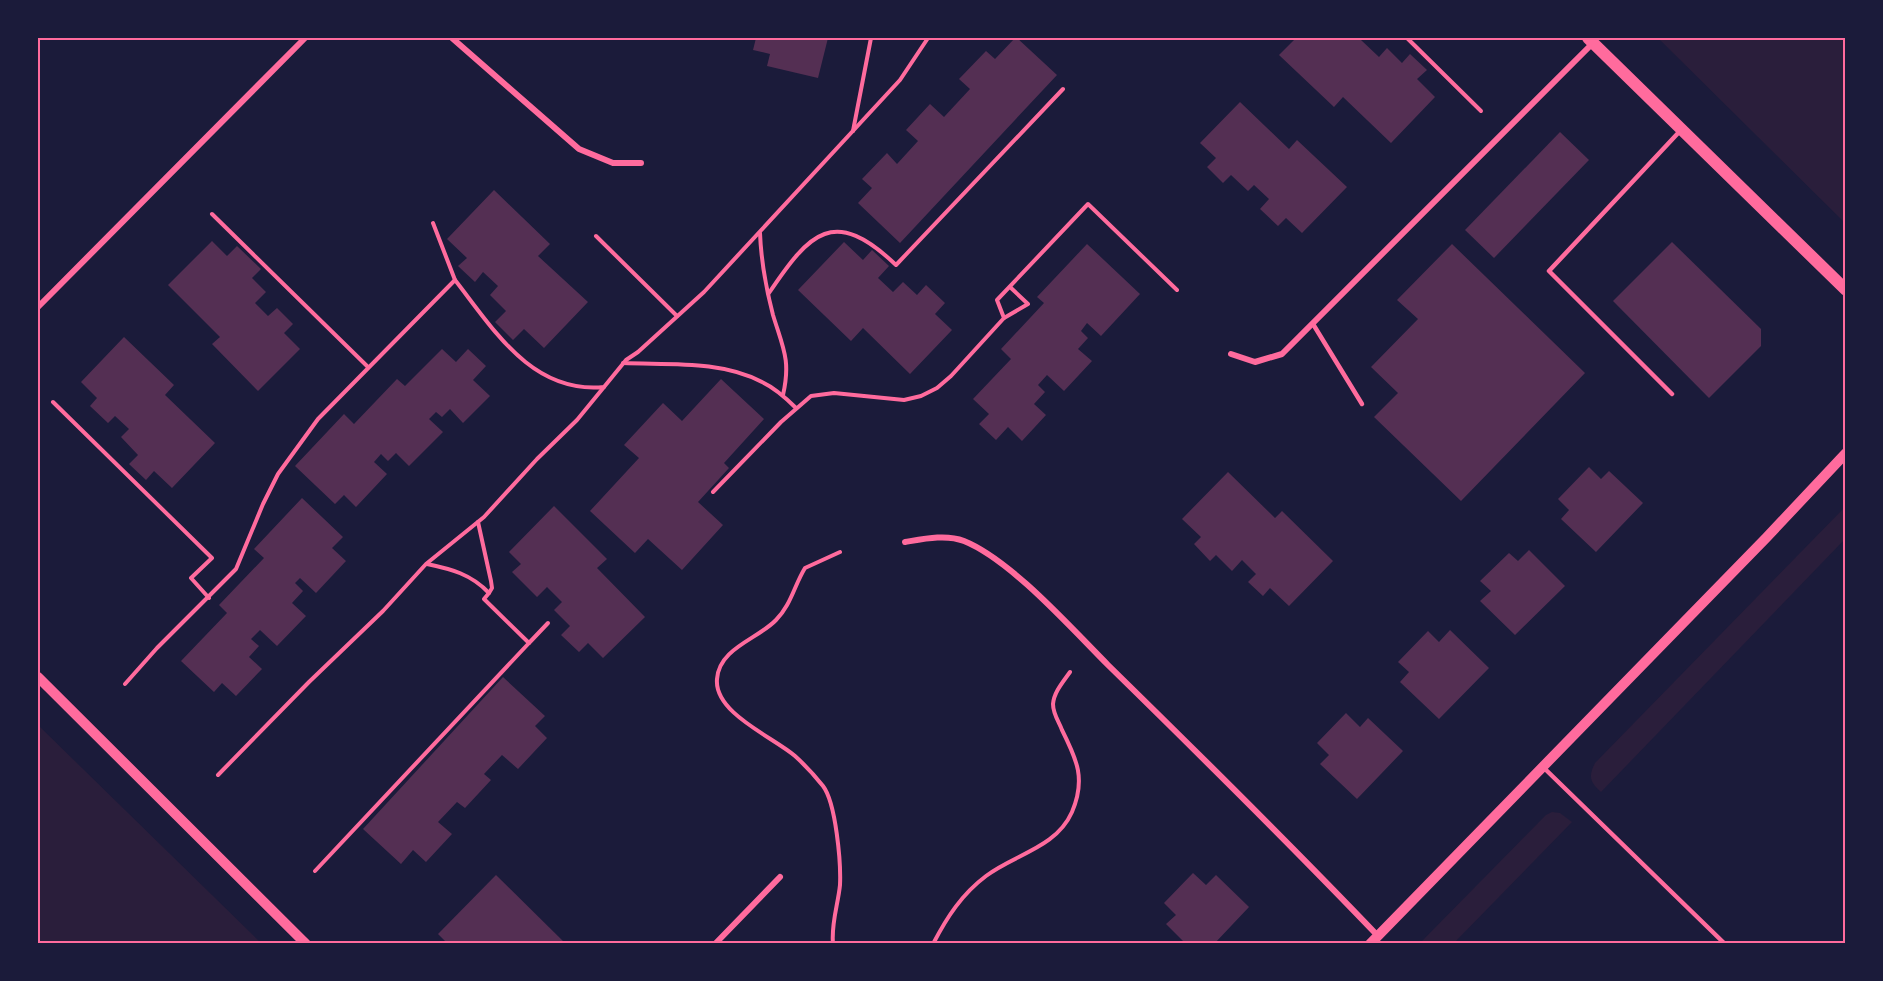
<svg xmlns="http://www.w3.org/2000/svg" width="1883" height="981" font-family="Bitter,serif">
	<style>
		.green { fill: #2a1e3b }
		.building { fill: #542f53 }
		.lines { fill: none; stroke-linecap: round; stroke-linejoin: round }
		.path { stroke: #ff6b9d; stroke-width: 4 }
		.service { stroke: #ff6b9d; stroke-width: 4.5 }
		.minor { stroke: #ff6b9d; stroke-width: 6 }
		.tertiary { stroke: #ff6b9d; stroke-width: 10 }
		.secondary { stroke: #ff6b9d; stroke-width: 12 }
		.neatline { fill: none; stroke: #ff6b9d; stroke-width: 2 }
	</style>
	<rect width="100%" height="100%" fill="#1b1b3a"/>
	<g class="green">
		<path d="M 1658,38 L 1845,38 L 1845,223 Z"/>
		<path d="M 1845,507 L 1845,539 L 1601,792 C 1590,782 1588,777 1595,763 Z"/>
		<path d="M 38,725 L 261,943 L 38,943 Z"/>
		<path d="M 1552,812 L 1560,813 L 1572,822 L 1454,943 L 1420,943 L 1546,815 Z"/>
	</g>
	<g class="building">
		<path d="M 756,38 L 828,38 L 818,78 L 767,66 L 770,54 L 753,50 Z"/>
		<path d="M 1015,38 L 1017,38 L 1057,75 L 900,243 L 858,203 L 872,188 L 862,179 L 887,153 L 897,164 L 918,141 L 906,130 L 930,104 L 944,117 L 970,89 L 959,79 L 986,51 L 995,59 Z"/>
		<path d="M 1296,38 L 1364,38 L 1361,40 L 1379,57 L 1387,48 L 1402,63 L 1410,54 L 1427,70 L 1417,79 L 1435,97 L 1391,143 L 1343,97 L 1334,107 L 1279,55 Z"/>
		<path d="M 1240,102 L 1289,149 L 1297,140 L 1347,187 L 1302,233 L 1286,218 L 1278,226 L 1260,209 L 1269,199 L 1254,185 L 1248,191 L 1231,175 L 1223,183 L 1207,167 L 1216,158 L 1200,143 Z"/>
		<path d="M 1560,132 L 1589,160 L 1494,258 L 1465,230 Z"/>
		<path d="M 494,190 L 550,244 L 538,256 L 588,302 L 544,348 L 524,329 L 513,340 L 495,322 L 506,311 L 490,295 L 498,286 L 483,272 L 475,282 L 458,266 L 467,258 L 447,239 Z"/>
		<path d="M 212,241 L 227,256 L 237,246 L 261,269 L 252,278 L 266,292 L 255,303 L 268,316 L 277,308 L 293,324 L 284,333 L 300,349 L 258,391 L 212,344 L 220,337 L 168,285 Z"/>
		<path d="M 844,242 L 863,260 L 872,250 L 889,266 L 878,278 L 893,292 L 903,282 L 917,295 L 926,285 L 945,303 L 935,314 L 952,330 L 910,374 L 863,328 L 851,341 L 798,290 Z"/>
		<path d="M 1672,242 L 1761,329 L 1761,346 L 1709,398 L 1613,301 Z"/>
		<path d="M 1087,244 L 1140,294 L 1101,336 L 1087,323 L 1081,331 L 1088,338 L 1078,349 L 1092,361 L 1064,391 L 1047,375 L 1038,385 L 1045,392 L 1034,404 L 1046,415 L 1022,441 L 1008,427 L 996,440 L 979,424 L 989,414 L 973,399 L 1011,359 L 1001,349 L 1044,303 L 1037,297 Z"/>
		<path d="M 1452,244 L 1585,373 L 1461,501 L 1374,417 L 1398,393 L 1371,367 L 1418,319 L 1397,300 Z"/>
		<path d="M 124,337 L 174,385 L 165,395 L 215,443 L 172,488 L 154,471 L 146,480 L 129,464 L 138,455 L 121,437 L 129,429 L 115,416 L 108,423 L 90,406 L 97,398 L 81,382 Z"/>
		<path d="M 442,349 L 456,362 L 468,349 L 486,366 L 473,380 L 490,396 L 463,423 L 450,409 L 442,417 L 436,412 L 429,419 L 443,432 L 409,466 L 396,453 L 388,461 L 381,454 L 374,462 L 387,474 L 356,507 L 344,495 L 335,504 L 295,466 L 344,414 L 354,424 L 397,379 L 405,386 Z"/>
		<path d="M 721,379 L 764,419 L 724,463 L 729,468 L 698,502 L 723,525 L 682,570 L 648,539 L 635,553 L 590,511 L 639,458 L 624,445 L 663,403 L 682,421 Z"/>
		<path d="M 1589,467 L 1601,479 L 1609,471 L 1643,503 L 1596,552 L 1561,519 L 1569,510 L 1558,499 Z"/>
		<path d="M 1228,472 L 1275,518 L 1282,511 L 1333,561 L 1289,606 L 1270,588 L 1263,596 L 1248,582 L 1256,574 L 1242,560 L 1232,571 L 1216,555 L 1210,561 L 1194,544 L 1201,537 L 1182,519 Z"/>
		<path d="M 302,498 L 343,537 L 332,548 L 346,561 L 316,593 L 300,578 L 295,583 L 303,591 L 292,603 L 306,616 L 277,646 L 260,630 L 251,639 L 259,646 L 249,657 L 262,669 L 236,696 L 222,683 L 214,692 L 181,661 L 227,613 L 219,605 L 264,558 L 254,549 Z"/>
		<path d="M 554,506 L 607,559 L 597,568 L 645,617 L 603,658 L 588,643 L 579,652 L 561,635 L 570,626 L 554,610 L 562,602 L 547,587 L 537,597 L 512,572 L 521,564 L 509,552 Z"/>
		<path d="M 1529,550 L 1565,586 L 1515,635 L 1480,601 L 1491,591 L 1480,581 L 1509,553 L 1518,561 Z"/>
		<path d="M 1450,630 L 1489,668 L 1439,719 L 1400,682 L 1409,672 L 1398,662 L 1428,631 L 1439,642 Z"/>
		<path d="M 503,677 L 545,716 L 535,726 L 547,738 L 518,769 L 502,755 L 484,774 L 491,780 L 465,808 L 457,802 L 438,822 L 452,834 L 426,862 L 413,850 L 401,864 L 363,829 Z"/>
		<path d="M 1346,713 L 1360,727 L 1368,718 L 1403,751 L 1357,799 L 1320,764 L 1329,755 L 1317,743 Z"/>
		<path d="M 1193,873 L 1206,885 L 1216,875 L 1249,907 L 1214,944 L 1186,944 L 1166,924 L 1176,915 L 1164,903 Z"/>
		<path d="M 496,875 L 566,944 L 448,944 L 438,934 Z"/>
	</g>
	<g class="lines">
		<g class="path">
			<path d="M 1407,38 L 1481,111"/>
			<path d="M 853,131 L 871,38"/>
			<path d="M 212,214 L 368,367"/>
			<path d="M 433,223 L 455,280"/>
			<path d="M 760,233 C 761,259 766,288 773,315 C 783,348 791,360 783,395"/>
			<path d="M 596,236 L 677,316"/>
			<path d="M 769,293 C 810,232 834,206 896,265 L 1063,89"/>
			<path d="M 1004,318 L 1028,304 L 1010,287"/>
			<path d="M 623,363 C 668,365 721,360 762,382 C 775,388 786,398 796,408"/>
			<path d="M 53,402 L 212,558 L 191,578 L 209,598"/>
			<path d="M 713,492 L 781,422 L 811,396 L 834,393 L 904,400 L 921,396 L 937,388 L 951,376 L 1004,318 L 997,300 L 1088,204 L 1177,290"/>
			<path d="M 478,522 L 491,581 L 492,588 L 489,593"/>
			<path d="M 529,643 L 548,623"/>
			<path d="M 125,684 L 157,648 L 236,569 L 263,504 L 278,474 L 318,419 L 455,280 C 494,330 532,394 604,387 L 626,360 L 638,352 L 704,292 L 900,80 L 928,38"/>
			<path d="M 218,775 L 309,682 L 383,611 L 426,564 L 484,517 L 537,459 L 577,420 L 604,387"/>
			<path d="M 315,871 L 529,643 L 484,599 L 489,593 C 471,574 451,569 427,564"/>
			<path d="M 833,944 C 831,923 838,905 840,885 C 841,863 836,803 823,786 C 815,776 805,765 795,756 C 773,737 714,713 717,679 C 719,648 758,639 776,620 C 791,605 794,586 805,568 L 840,552"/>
			<path d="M 933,944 C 947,917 962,894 986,876 C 1015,854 1056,848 1072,812 C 1086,779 1077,760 1062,730 C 1059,722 1053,714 1053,704 C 1054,692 1063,682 1070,672"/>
		</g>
		<g class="service">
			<path d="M 1313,324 L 1362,404"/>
			<path d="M 1672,394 L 1549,271 L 1680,131"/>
			<path d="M 1544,768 L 1725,944"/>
		</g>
		<g class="minor">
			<path d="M 452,38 L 579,149 L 613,163 L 641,163"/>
			<path d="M 38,307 L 305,38"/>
			<path d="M 1231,354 L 1255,362 L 1282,354 L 1593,43"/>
			<path d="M 905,542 C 923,539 946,534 964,541 C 1011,560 1071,628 1108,665 C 1199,754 1290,844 1378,936"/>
			<path d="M 715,944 L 780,877"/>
		</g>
		<g class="tertiary">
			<path d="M 38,677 L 306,944"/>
			<path d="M 1370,944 L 1766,538 L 1846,453"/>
		</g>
		<path class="secondary" d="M 1588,38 L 1846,290"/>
	</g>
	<rect width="1883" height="981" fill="none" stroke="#1b1b3a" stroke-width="78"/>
	<rect x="39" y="39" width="1805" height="903" class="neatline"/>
</svg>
